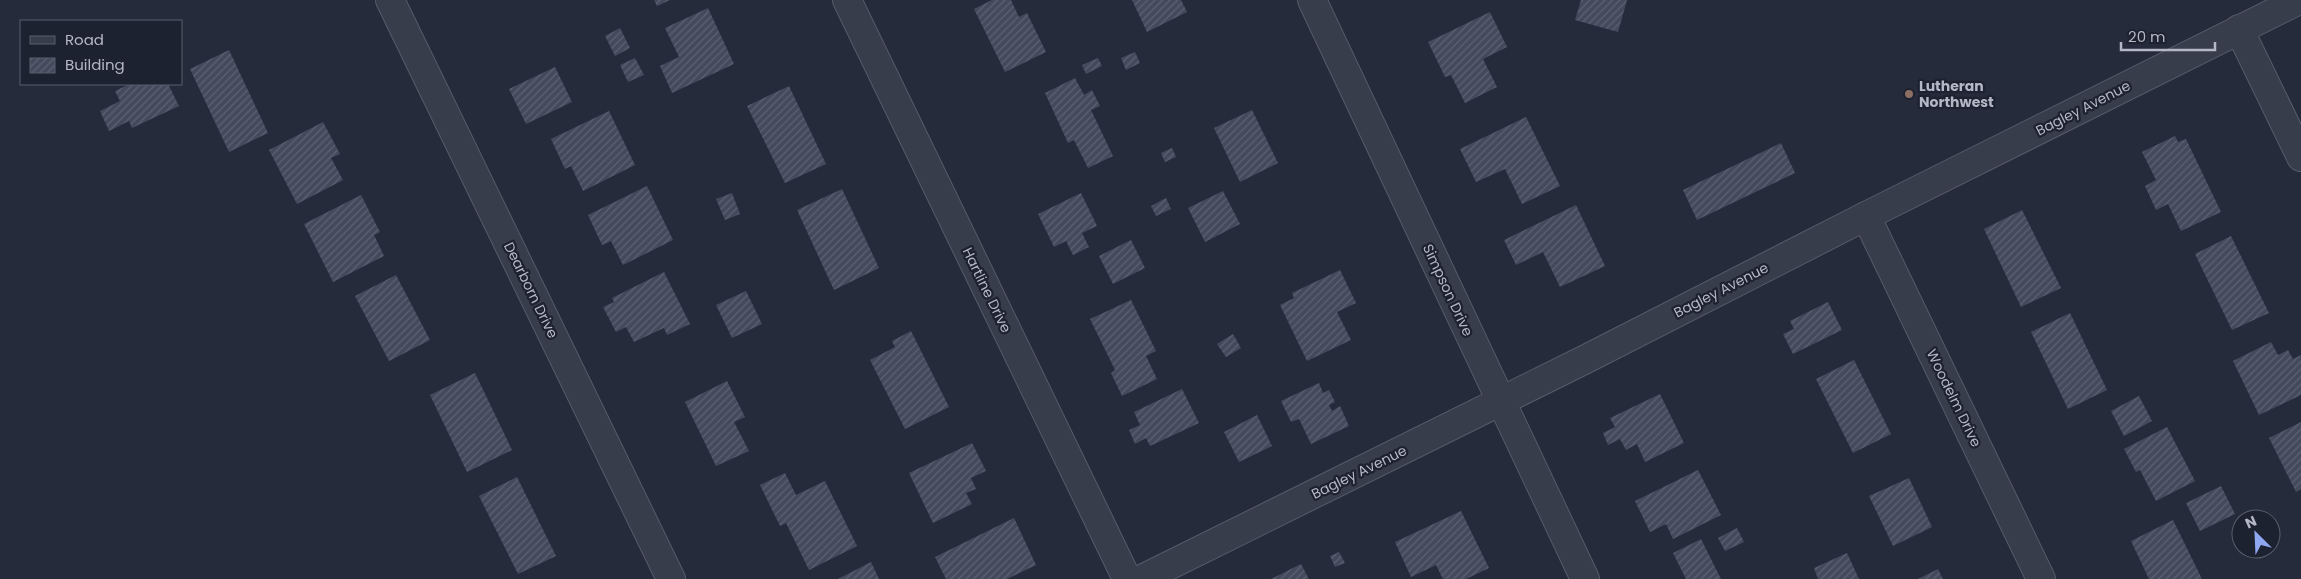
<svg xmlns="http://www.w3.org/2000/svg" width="2301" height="579" font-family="Poppins,sans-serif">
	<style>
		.building { fill: url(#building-hatch) }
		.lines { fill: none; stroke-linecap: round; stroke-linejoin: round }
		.minor-casing { stroke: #565b69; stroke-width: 30 }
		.minor { stroke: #383d4b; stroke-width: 28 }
		.education-dot { fill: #8d6e63; stroke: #1d2230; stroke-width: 2 }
		.labels { text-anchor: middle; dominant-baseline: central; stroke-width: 4.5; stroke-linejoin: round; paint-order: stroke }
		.poi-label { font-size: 14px; font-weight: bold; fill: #b4b8c6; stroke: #1d2230; text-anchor: start }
		.street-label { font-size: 14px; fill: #b4b8c6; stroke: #1d2230 }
	</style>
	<defs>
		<pattern id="building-hatch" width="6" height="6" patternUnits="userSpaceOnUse" patternTransform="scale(1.25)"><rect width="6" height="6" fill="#444a5c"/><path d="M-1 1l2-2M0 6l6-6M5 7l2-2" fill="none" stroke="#5d6272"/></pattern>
	</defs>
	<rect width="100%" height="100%" fill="#252b3b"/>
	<g class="building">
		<path d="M 654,0 L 670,0 L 657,6 Z"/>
		<path d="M 992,0 L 1011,0 L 1019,17 L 1027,13 L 1046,52 L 1005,72 L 974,9 Z"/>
		<path d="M 1132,0 L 1181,0 L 1187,12 L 1147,32 Z"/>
		<path d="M 1581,0 L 1627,0 L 1618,32 L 1575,20 Z"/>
		<path d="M 708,8 L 734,64 L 672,93 L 660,66 L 679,57 L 665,28 Z"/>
		<path d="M 1490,12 L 1507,47 L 1483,59 L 1497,87 L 1465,103 L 1451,75 L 1445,77 L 1428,42 Z"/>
		<path d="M 620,28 L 630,48 L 615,56 L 605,36 Z"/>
		<path d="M 229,50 L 268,133 L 229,152 L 190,69 Z"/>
		<path d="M 1135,52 L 1140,63 L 1126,70 L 1121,58 Z"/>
		<path d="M 635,58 L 644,75 L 628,82 L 620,65 Z"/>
		<path d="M 1098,58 L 1102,66 L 1086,74 L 1082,65 Z"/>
		<path d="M 555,67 L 572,102 L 526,124 L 509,89 Z"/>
		<path d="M 1075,78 L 1084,95 L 1092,90 L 1100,106 L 1091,110 L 1113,156 L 1088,168 L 1074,140 L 1068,143 L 1045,93 Z"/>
		<path d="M 130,84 L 168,84 L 179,106 L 132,128 L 129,121 L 109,131 L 100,111 L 120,101 L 115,91 Z"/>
		<path d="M 789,86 L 826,164 L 785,183 L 747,106 Z"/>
		<path d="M 1252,110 L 1278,163 L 1240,182 L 1214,128 Z"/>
		<path d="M 609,111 L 635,165 L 583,191 L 571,166 L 565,169 L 551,139 Z"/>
		<path d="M 1526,117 L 1560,186 L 1522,204 L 1505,169 L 1476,182 L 1460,149 Z"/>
		<path d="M 323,122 L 340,154 L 331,158 L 343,180 L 297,204 L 269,150 Z"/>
		<path d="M 2175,136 L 2178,142 L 2186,139 L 2221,212 L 2181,231 L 2168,204 L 2156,210 L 2145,186 L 2156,180 L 2142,152 Z"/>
		<path d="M 1781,143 L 1795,173 L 1697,220 L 1683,190 Z"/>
		<path d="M 1172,148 L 1176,157 L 1165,162 L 1161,153 Z"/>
		<path d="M 647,186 L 673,240 L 623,265 L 611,241 L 602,245 L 588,215 Z"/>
		<path d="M 842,189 L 879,268 L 834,290 L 797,210 Z"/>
		<path d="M 1223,191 L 1240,224 L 1205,242 L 1188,208 Z"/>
		<path d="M 732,193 L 740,214 L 725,220 L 716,199 Z"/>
		<path d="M 1081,193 L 1097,226 L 1082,233 L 1089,247 L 1073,255 L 1066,241 L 1054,247 L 1038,214 Z"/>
		<path d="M 361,195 L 380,232 L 374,235 L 384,256 L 333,282 L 304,224 Z"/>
		<path d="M 1166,198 L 1171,209 L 1156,216 L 1151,206 Z"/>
		<path d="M 1576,205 L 1605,266 L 1560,287 L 1543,252 L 1516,265 L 1504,240 Z"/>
		<path d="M 2022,210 L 2061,288 L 2021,307 L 1984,229 Z"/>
		<path d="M 2231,236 L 2269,313 L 2232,330 L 2195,254 Z"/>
		<path d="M 1131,240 L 1145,268 L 1113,284 L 1099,256 Z"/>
		<path d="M 1340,270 L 1356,303 L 1337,312 L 1351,340 L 1307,361 L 1280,305 L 1294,298 L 1292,293 Z"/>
		<path d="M 664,272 L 690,324 L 667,335 L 664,328 L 634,342 L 626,327 L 616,332 L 603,307 L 614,302 L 612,298 Z"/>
		<path d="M 396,275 L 430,340 L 389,361 L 355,296 Z"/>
		<path d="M 746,291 L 762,324 L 732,338 L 716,305 Z"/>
		<path d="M 1131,300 L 1156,351 L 1146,356 L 1157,379 L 1122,396 L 1111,373 L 1115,370 L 1090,319 Z"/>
		<path d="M 1828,302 L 1842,330 L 1793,354 L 1783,334 L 1794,329 L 1790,321 Z"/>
		<path d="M 2070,313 L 2107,390 L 2068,409 L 2031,332 Z"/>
		<path d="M 911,331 L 949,407 L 905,429 L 870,360 L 895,347 L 892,341 Z"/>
		<path d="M 1233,334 L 1241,348 L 1226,357 L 1217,344 Z"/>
		<path d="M 2271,342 L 2278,355 L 2288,350 L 2293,359 L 2301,355 L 2301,395 L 2259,415 L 2233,361 Z"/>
		<path d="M 1854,360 L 1891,434 L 1853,453 L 1816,379 Z"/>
		<path d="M 475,373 L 512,450 L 467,472 L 430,395 Z"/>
		<path d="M 727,381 L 745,417 L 734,422 L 749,451 L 716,466 L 685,402 Z"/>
		<path d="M 1319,383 L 1323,393 L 1329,390 L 1335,402 L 1329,405 L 1332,411 L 1340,406 L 1349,426 L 1311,444 L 1299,419 L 1291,422 L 1281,401 Z"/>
		<path d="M 1182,389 L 1199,423 L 1150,446 L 1146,438 L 1135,444 L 1129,430 L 1140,425 L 1134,412 Z"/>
		<path d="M 1660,394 L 1684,443 L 1645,462 L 1637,444 L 1626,450 L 1620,439 L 1608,445 L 1603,433 L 1615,427 L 1610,418 Z"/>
		<path d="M 2139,396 L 2152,421 L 2124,436 L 2111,411 Z"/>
		<path d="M 1257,415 L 1272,446 L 1239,462 L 1224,432 Z"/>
		<path d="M 2301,422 L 2301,489 L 2296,492 L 2269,438 Z"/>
		<path d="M 2167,427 L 2195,481 L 2156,501 L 2140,470 L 2136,472 L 2124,449 Z"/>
		<path d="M 972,443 L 986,471 L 971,478 L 976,489 L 966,493 L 972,504 L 933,523 L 909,473 Z"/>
		<path d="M 1698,470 L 1721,515 L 1673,539 L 1666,524 L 1650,532 L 1635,501 Z"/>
		<path d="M 785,473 L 796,495 L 825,481 L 857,546 L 809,570 L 786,523 L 780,526 L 760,485 Z"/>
		<path d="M 517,477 L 556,556 L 518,574 L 479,496 Z"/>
		<path d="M 1909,478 L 1932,527 L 1893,546 L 1869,496 Z"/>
		<path d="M 2221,486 L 2235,514 L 2200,531 L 2186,503 Z"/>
		<path d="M 1461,511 L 1489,568 L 1466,579 L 1443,579 L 1436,565 L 1411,577 L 1395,542 Z"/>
		<path d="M 1014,518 L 1036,565 L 1007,579 L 946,579 L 935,557 Z"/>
		<path d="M 2173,520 L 2202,579 L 2149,579 L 2131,541 Z"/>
		<path d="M 1737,528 L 1744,542 L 1725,551 L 1718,538 Z"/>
		<path d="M 1701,539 L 1721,579 L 1686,579 L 1673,553 Z"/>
		<path d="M 1339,552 L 1345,563 L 1335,567 L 1330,556 Z"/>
		<path d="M 1847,553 L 1859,579 L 1818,579 L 1814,568 Z"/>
		<path d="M 871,562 L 879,579 L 838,579 Z"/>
		<path d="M 1301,564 L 1309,579 L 1271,579 Z"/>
		<path d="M 1938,569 L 1943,579 L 1918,579 Z"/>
	</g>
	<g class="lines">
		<defs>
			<g id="minor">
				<path d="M 390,0 L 671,579"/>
				<path d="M 847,0 L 1127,579"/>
				<path d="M 1312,0 L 1585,579"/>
				<path d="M 2239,29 L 2301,157"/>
				<path d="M 1866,216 L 2041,579"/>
				<path d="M 1142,579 L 1586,359 L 1866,216 L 2299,0"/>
			</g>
		</defs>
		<use href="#minor" class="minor-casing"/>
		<use href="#minor" class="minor"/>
	</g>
	<circle class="education-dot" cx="1909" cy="94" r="5"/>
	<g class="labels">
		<g class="poi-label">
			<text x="1919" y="86">Lutheran<tspan x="1919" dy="16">Northwest</tspan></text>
		</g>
		<g class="street-label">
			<text transform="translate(2083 108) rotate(-27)">Bagley Avenue</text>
			<text transform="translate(531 290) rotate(64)">Dearborn Drive</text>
			<text transform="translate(987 290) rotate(64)">Hartline Drive</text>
			<text transform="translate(1448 290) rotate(65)">Simpson Drive</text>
			<text transform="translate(1721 290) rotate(-27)">Bagley Avenue</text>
			<text transform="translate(1954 398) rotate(64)">Woodelm Drive</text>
			<text transform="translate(1359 472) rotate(-26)">Bagley Avenue</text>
		</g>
	</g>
	<rect x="20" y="20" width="162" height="65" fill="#1d2230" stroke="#595e6c"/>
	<rect x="30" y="36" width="25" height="8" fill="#383d4b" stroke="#595e6c"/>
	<text x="65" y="45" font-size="15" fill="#b4b8c6">Road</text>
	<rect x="30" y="58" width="25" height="15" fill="url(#building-hatch)" stroke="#595e6c"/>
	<text x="65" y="70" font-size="15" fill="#b4b8c6">Building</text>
	<g transform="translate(2256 534) rotate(336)"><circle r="24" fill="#1d2230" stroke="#595e6c"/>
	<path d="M0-4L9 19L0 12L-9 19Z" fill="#8fa7f0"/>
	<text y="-8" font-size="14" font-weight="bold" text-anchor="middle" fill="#b4b8c6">N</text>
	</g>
	<path d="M2121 42v8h94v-8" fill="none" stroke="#b4b8c6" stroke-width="2.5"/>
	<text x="2128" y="42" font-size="15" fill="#b4b8c6" stroke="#1d2230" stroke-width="4" paint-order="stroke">20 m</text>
</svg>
